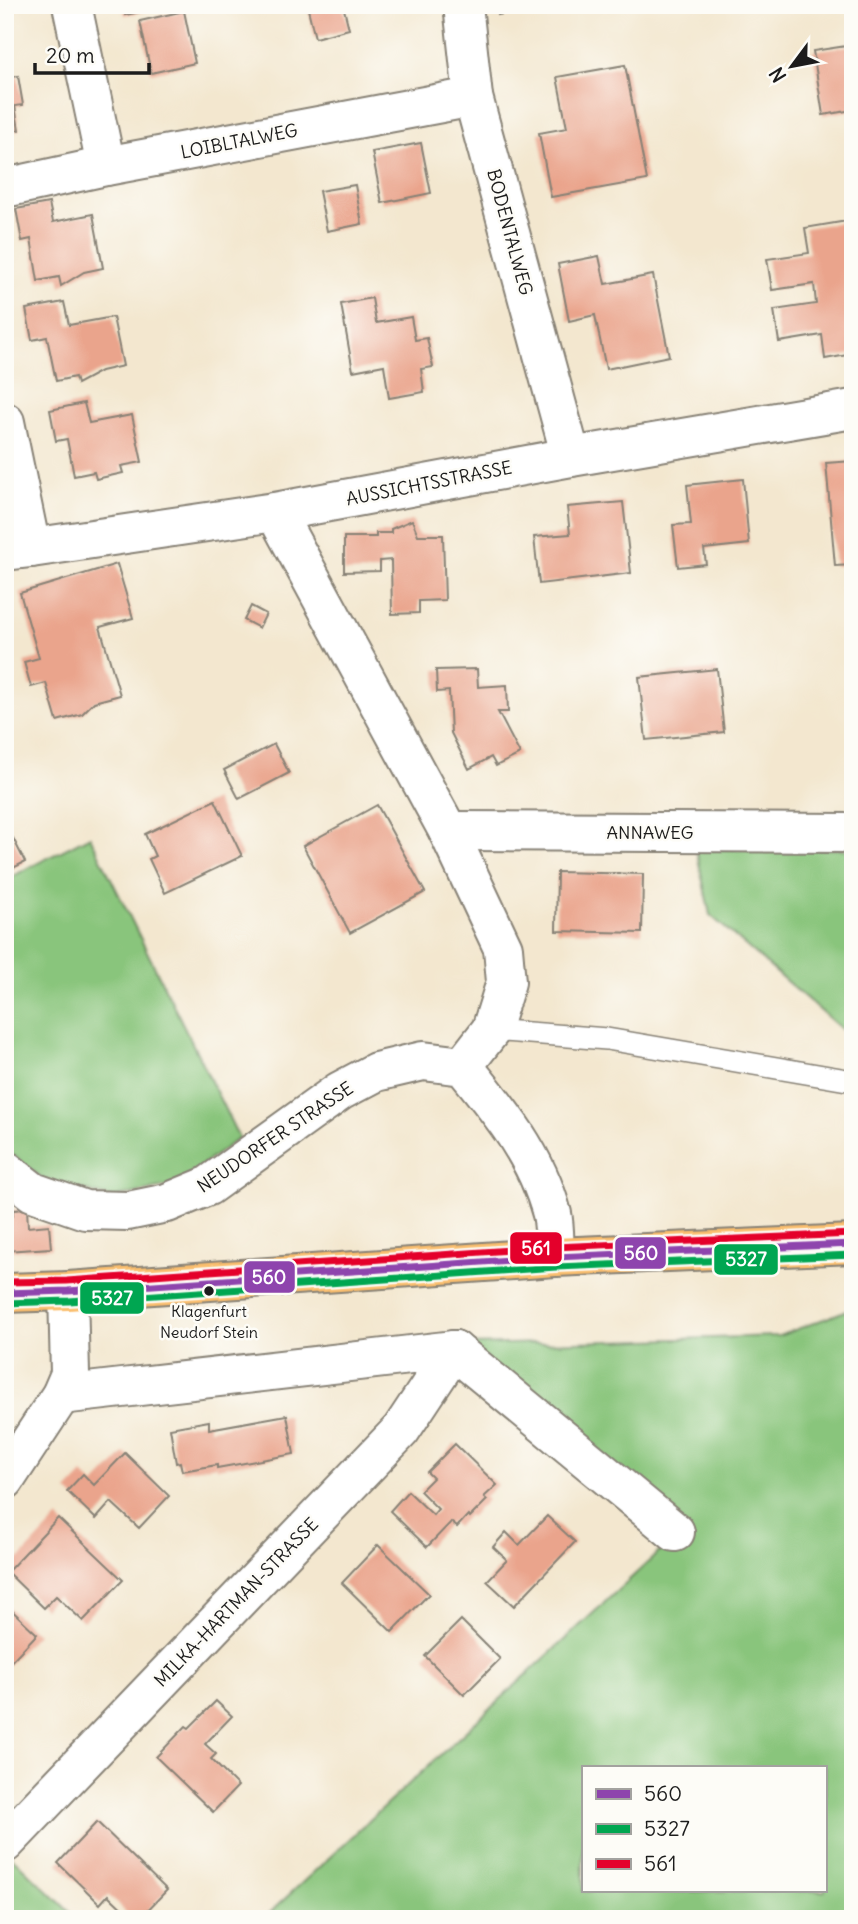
<svg xmlns="http://www.w3.org/2000/svg" width="858" height="1924" font-family="Delius,sans-serif">
	<style>
		.green { fill: #89c57b; stroke: #52704c; stroke-width: 2; fill-rule: evenodd }
		.building { fill: #eaa48c }
		.lines { fill: none; stroke-linecap: round; stroke-linejoin: round }
		.service-casing { stroke: #888276; stroke-width: 24 }
		.minor-casing { stroke: #888276; stroke-width: 42 }
		.primary-casing { stroke: #888276; stroke-width: 42 }
		.service { stroke: #fff; stroke-width: 21 }
		.minor { stroke: #fff; stroke-width: 38 }
		.primary { stroke: #fabe6e; stroke-width: 38 }
		.bus-1-casing { stroke: #fdfcf7; stroke-width: 12 }
		.bus-2-casing { stroke: #fdfcf7; stroke-width: 12 }
		.bus-3-casing { stroke: #fdfcf7; stroke-width: 12 }
		.bus-1 { stroke: #8e44ad; stroke-width: 7 }
		.bus-2 { stroke: #00a651; stroke-width: 7 }
		.bus-3 { stroke: #e4002b; stroke-width: 7 }
		.bus-dot { fill: #1c1c1c; stroke: #fdfcf7; stroke-width: 2.5 }
		.labels { text-anchor: middle; dominant-baseline: central; stroke-width: 5; stroke-linejoin: round; paint-order: stroke }
		.bus-label { font-size: 16px; fill: #1c1c1c; stroke: #fdfcf7 }
		.street-label { font-size: 18px; fill: #1c1c1c; stroke: #fdfcf7 }
		.line-badge { stroke: #fdfcf7; stroke-width: 2.5 }
		.badge-label { font-size: 19px; text-anchor: middle; font-weight: bold; fill: #fff }
	</style>
	<rect width="100%" height="100%" fill="#fdfcf7"/>
	<filter id="ink" filterUnits="userSpaceOnUse"><feTurbulence type="fractalNoise" baseFrequency=".0143" numOctaves="2"/><feDisplacementMap in="SourceGraphic" scale="14" xChannelSelector="R" yChannelSelector="G"/><feConvolveMatrix kernelMatrix="1 2 1 2 8 2 1 2 1" color-interpolation-filters="sRGB"/></filter>
	<filter id="wash" filterUnits="userSpaceOnUse"><feTurbulence type="fractalNoise" baseFrequency=".00686" numOctaves="4" result="noise"/><feDisplacementMap in="SourceGraphic" scale="28" xChannelSelector="R" yChannelSelector="G"/><feGaussianBlur stdDeviation="1.57" result="paint"/><feColorMatrix in="noise" values="0 0 0 0 0 0 0 0 0 0 0 0 0 0 0 0 0 1.4 0 .05"/><feComposite in="paint" operator="in"/></filter>
	<g filter="url(#wash)">
		<rect width="100%" height="100%" fill="#f3e7cf"/>
		<g class="green">
			<path d="M 90,836 L 239,1138 L 175,1185 L 112,1198 L 43,1179 L 5,1149 L 5,880 Z"/>
			<path d="M 696,849 L 853,849 L 853,1039 L 710,915 Z"/>
			<path d="M 853,1308 L 853,1919 L 263,1919 L 671,1541 L 470,1345 L 779,1336 ZM 583,1768 L 825,1768 L 825,1891 L 583,1891 Z"/>
			<path d="M 5,1850 L 77,1919 L 5,1919 Z"/>
		</g>
		<g id="blocks">
			<g class="building">
				<path d="M 123,5 L 160,5 L 160,8 L 125,15 Z"/>
				<path d="M 248,5 L 269,5 L 269,6 L 249,11 Z"/>
				<path d="M 307,5 L 343,5 L 349,29 L 315,38 Z"/>
				<path d="M 496,5 L 539,5 L 539,6 L 498,15 Z"/>
				<path d="M 184,11 L 195,63 L 151,73 L 140,21 Z"/>
				<path d="M 853,45 L 853,110 L 823,115 L 813,51 Z"/>
				<path d="M 625,65 L 647,180 L 551,197 L 539,133 L 567,128 L 557,77 Z"/>
				<path d="M 18,76 L 23,105 L 15,106 L 19,130 L 5,132 L 5,78 Z"/>
				<path d="M 421,143 L 431,193 L 382,203 L 372,152 Z"/>
				<path d="M 355,185 L 362,224 L 327,231 L 319,191 Z"/>
				<path d="M 49,203 L 53,222 L 93,214 L 103,268 L 84,272 L 61,286 L 59,277 L 38,281 L 31,239 L 22,241 L 16,209 Z"/>
				<path d="M 853,220 L 853,354 L 825,359 L 822,335 L 779,342 L 774,310 L 816,304 L 814,284 L 772,290 L 767,259 L 809,253 L 805,228 Z"/>
				<path d="M 599,256 L 605,284 L 653,275 L 669,356 L 606,369 L 595,315 L 569,321 L 558,264 Z"/>
				<path d="M 372,298 L 376,323 L 411,317 L 415,340 L 427,338 L 433,367 L 421,369 L 424,392 L 389,398 L 384,365 L 353,371 L 341,304 Z"/>
				<path d="M 64,302 L 69,325 L 113,317 L 123,366 L 101,371 L 77,384 L 75,377 L 56,381 L 47,337 L 32,340 L 26,309 Z"/>
				<path d="M 84,403 L 89,423 L 132,415 L 142,462 L 121,466 L 123,473 L 96,479 L 94,472 L 74,476 L 67,439 L 56,441 L 50,410 Z"/>
				<path d="M 853,461 L 853,565 L 835,566 L 826,463 Z"/>
				<path d="M 743,479 L 749,544 L 704,549 L 706,564 L 678,567 L 673,525 L 691,524 L 687,485 Z"/>
				<path d="M 623,502 L 631,573 L 539,584 L 534,537 L 570,534 L 567,507 Z"/>
				<path d="M 412,520 L 418,535 L 443,535 L 445,600 L 419,601 L 419,613 L 392,614 L 391,560 L 380,561 L 380,571 L 344,572 L 344,537 L 376,537 L 376,533 L 391,533 L 391,529 Z"/>
				<path d="M 117,564 L 133,618 L 100,627 L 120,695 L 94,702 L 82,714 L 57,721 L 46,683 L 31,687 L 24,662 L 39,658 L 20,593 Z"/>
				<path d="M 251,606 L 266,614 L 259,628 L 244,620 Z"/>
				<path d="M 477,669 L 478,687 L 507,685 L 508,712 L 498,712 L 520,754 L 496,766 L 491,757 L 469,769 L 451,733 L 449,691 L 437,692 L 436,670 Z"/>
				<path d="M 717,669 L 724,732 L 646,740 L 639,677 Z"/>
				<path d="M 274,744 L 289,773 L 239,799 L 224,770 Z"/>
				<path d="M 215,800 L 242,856 L 165,893 L 149,859 L 155,856 L 145,834 Z"/>
				<path d="M 377,805 L 425,892 L 350,933 L 303,846 Z"/>
				<path d="M 13,838 L 25,862 L 5,872 L 5,841 Z"/>
				<path d="M 557,872 L 643,874 L 642,933 L 556,931 Z"/>
				<path d="M 27,1209 L 28,1227 L 49,1225 L 51,1248 L 5,1251 L 5,1216 L 13,1216 L 13,1210 Z"/>
				<path d="M 287,1415 L 294,1454 L 217,1468 L 217,1465 L 182,1471 L 180,1462 L 176,1463 L 170,1428 L 209,1421 L 209,1429 Z"/>
				<path d="M 455,1444 L 497,1485 L 484,1497 L 487,1500 L 470,1517 L 468,1515 L 457,1527 L 451,1522 L 427,1547 L 390,1511 L 408,1491 L 433,1515 L 438,1509 L 420,1491 L 433,1478 L 427,1472 Z"/>
				<path d="M 125,1453 L 169,1496 L 139,1528 L 111,1502 L 96,1519 L 67,1491 L 83,1474 L 94,1485 Z"/>
				<path d="M 547,1516 L 575,1542 L 514,1606 L 487,1581 L 507,1560 L 493,1547 L 506,1532 L 519,1545 Z"/>
				<path d="M 58,1518 L 123,1580 L 83,1621 L 56,1596 L 44,1608 L 7,1572 Z"/>
				<path d="M 378,1545 L 429,1594 L 392,1632 L 342,1583 Z"/>
				<path d="M 5,1604 L 37,1634 L 5,1668 Z"/>
				<path d="M 461,1620 L 500,1659 L 464,1695 L 425,1656 Z"/>
				<path d="M 216,1701 L 232,1716 L 205,1744 L 216,1754 L 211,1759 L 238,1786 L 213,1812 L 156,1757 L 186,1726 L 189,1728 Z"/>
				<path d="M 97,1822 L 167,1890 L 139,1919 L 133,1919 L 108,1895 L 100,1904 L 58,1863 Z"/>
			</g>
		</g>
	</g>
	<g filter="url(#ink)">
		<use href="#blocks" fill-opacity="0" stroke="#888276" stroke-width="2"/>
		<g class="lines">
			<defs>
				<path id="service" d="M 491,1030 L 607,1039 L 853,1081"/>
				<g id="minor">
					<path d="M 72,5 L 106,166"/>
					<path d="M 463,5 L 473,97 L 571,457"/>
					<path d="M 5,188 L 106,166 L 473,97"/>
					<path d="M 5,422 L 31,548"/>
					<path d="M 275,512 L 448,831 L 503,948 L 506,982 L 491,1030 L 463,1066"/>
					<path d="M 5,551 L 31,548 L 275,512 L 571,457 L 853,409"/>
					<path d="M 448,831 L 853,833"/>
					<path d="M 5,1170 L 33,1192 L 85,1210 L 128,1211 L 167,1203 L 208,1186 L 340,1091 L 376,1072 L 423,1061 L 463,1066 C 500,1111 537,1156 552,1214 C 555,1227 554,1243 555,1257"/>
					<path d="M 454,1350 L 675,1532"/>
					<path d="M 61,1395 L 454,1350"/>
					<path d="M 5,1480 L 61,1395 L 70,1374 L 68,1291"/>
					<path d="M 5,1843 L 401,1430 L 454,1350"/>
				</g>
				<path id="primary" d="M 5,1293 L 68,1291 L 555,1257 L 853,1244"/>
			</defs>
			<use href="#service" class="service-casing"/>
			<use href="#minor" class="minor-casing"/>
			<use href="#primary" class="primary-casing"/>
			<use href="#service" class="service"/>
			<use href="#minor" class="minor"/>
			<use href="#primary" class="primary"/>
			<defs>
				<path id="bus-1" d="M 5,1293 L 68,1291 L 555,1257 L 853,1244"/>
				<path id="bus-2" d="M 5,1303 L 69,1301 L 556,1267 L 853,1255"/>
				<path id="bus-3" d="M 5,1282 L 67,1281 L 554,1247 L 853,1234"/>
			</defs>
			<use href="#bus-1" class="bus-1-casing"/>
			<use href="#bus-2" class="bus-2-casing"/>
			<use href="#bus-3" class="bus-3-casing"/>
			<use href="#bus-1" class="bus-1"/>
			<use href="#bus-2" class="bus-2"/>
			<use href="#bus-3" class="bus-3"/>
		</g>
	</g>
	<circle class="bus-dot" cx="209" cy="1291" r="6"/>
	<g class="labels">
		<g class="bus-label">
			<text x="209" y="1311">Klagenfurt<tspan x="209" dy="21">Neudorf Stein</tspan></text>
		</g>
		<g class="street-label">
			<text transform="translate(239 141) rotate(-11)">LOIBLTALWEG</text>
			<text transform="translate(510 232) rotate(75)">BODENTALWEG</text>
			<text transform="translate(429 483) rotate(-11)">AUSSICHTSSTRASSE</text>
			<text x="650" y="832">ANNAWEG</text>
			<text transform="translate(275 1137) rotate(-34)">NEUDORFER STRASSE</text>
			<text transform="translate(236 1602) rotate(-46)">MILKA-HARTMAN-STRASSE</text>
		</g>
	</g>
	<g class="line-badge">
		<rect x="509" y="1231" width="54" height="34" rx="7" fill="#e4002b"/>
		<rect x="614" y="1236" width="53" height="34" rx="7" fill="#8e44ad"/>
		<rect x="713" y="1243" width="66" height="33" rx="7" fill="#00a651"/>
		<rect x="243" y="1260" width="53" height="34" rx="7" fill="#8e44ad"/>
		<rect x="79" y="1281" width="66" height="34" rx="7" fill="#00a651"/>
	</g>
	<g class="badge-label">
		<text x="536" y="1255">561</text>
		<text x="641" y="1260">560</text>
		<text x="746" y="1266">5327</text>
		<text x="269" y="1284">560</text>
		<text x="112" y="1305">5327</text>
	</g>
	<rect width="858" height="1924" fill="none" stroke="#fdfcf7" stroke-width="28"/>
	<rect x="582" y="1766" width="245" height="126" fill="#fdfcf7" stroke="#a3a29f" stroke-width="2"/>
	<rect x="596" y="1789" width="35" height="10" fill="#8e44ad" stroke="#a3a29f" stroke-width="2"/>
	<text x="644" y="1801" font-size="21" fill="#1c1c1c">560</text>
	<rect x="596" y="1824" width="35" height="10" fill="#00a651" stroke="#a3a29f" stroke-width="2"/>
	<text x="644" y="1836" font-size="21" fill="#1c1c1c">5327</text>
	<rect x="596" y="1859" width="35" height="10" fill="#e4002b" stroke="#a3a29f" stroke-width="2"/>
	<text x="644" y="1871" font-size="21" fill="#1c1c1c">561</text>
	<g transform="translate(792 66) rotate(238)" stroke="#fdfcf7" stroke-width="5" paint-order="stroke">
	<path d="M0-5L12 26L0 18L-12 26Z" fill="#1c1c1c"/>
	<text y="-10" font-size="19" font-weight="bold" text-anchor="middle" fill="#1c1c1c">N</text>
	</g>
	<path d="M35 63v10h114v-10" fill="none" stroke="#1c1c1c" stroke-width="3.5"/>
	<text x="46" y="63" font-size="21" fill="#1c1c1c" stroke="#fdfcf7" stroke-width="5" paint-order="stroke">20 m</text>
</svg>
